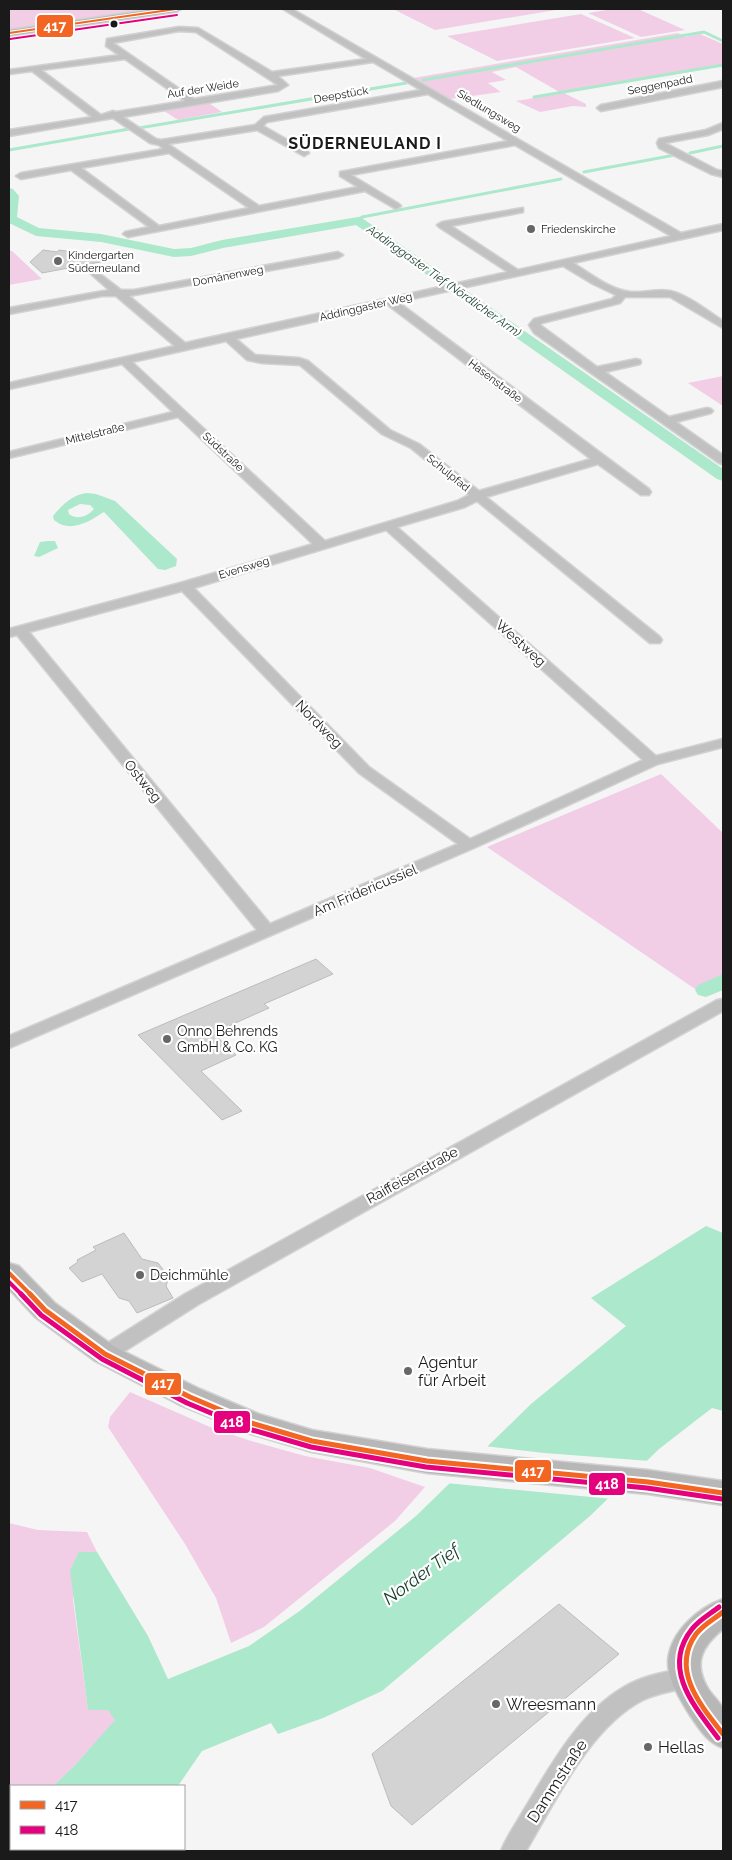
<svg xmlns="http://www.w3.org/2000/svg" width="732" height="1860" font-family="Raleway,sans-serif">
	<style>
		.green { fill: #f2cee6 }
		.water { fill: #ace8cb; fill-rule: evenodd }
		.pier { fill: #f6f5f6 }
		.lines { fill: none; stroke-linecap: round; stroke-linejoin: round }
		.stream-far1 { stroke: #ace8cb; stroke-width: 3 }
		.stream { stroke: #ace8cb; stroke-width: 4.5 }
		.canal { fill: #ace8cb; fill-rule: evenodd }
		.building { fill: #d4d3d4; stroke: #bdbcbd }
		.street-casing { stroke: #d3d2d3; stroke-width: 3 }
		.secondary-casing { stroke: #d3d2d3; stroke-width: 3 }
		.street { fill: #c1c1c1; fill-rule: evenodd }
		.secondary { fill: #b7b7b7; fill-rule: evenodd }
		.bus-1-far2-casing { stroke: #fff; stroke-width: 4 }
		.bus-1-far1-casing { stroke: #fff; stroke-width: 8 }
		.bus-1-casing { stroke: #fff; stroke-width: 9 }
		.bus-2-far2-casing { stroke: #fff; stroke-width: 4 }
		.bus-2-far1-casing { stroke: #fff; stroke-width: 8 }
		.bus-2-casing { stroke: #fff; stroke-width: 9 }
		.bus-1-far2 { stroke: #f26522; stroke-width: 2 }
		.bus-1-far1 { stroke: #f26522; stroke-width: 4 }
		.bus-1 { stroke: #f26522; stroke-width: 5 }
		.bus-2-far2 { stroke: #e5007d; stroke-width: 2 }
		.bus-2-far1 { stroke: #e5007d; stroke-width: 4 }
		.bus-2 { stroke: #e5007d; stroke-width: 5 }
		.bus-dot { fill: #1b1a1b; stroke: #fff; stroke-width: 2 }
		.poi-dot { fill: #686768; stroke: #fff; stroke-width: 2 }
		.labels { text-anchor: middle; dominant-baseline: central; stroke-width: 4.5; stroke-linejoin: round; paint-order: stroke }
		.far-street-label { font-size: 11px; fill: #1b1a1b; stroke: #fff }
		.far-poi-label { font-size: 11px; fill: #1b1a1b; stroke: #fff; text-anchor: start }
		.far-water-label { font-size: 12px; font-style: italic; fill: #163c2b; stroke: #fff }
		.street-label { font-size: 14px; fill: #1b1a1b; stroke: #fff }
		.poi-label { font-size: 14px; fill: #1b1a1b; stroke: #fff; text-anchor: start }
		.far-district-label { font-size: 16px; font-weight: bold; letter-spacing: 1px; fill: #1b1a1b; stroke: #fff }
		.near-poi-label { font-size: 16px; fill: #1b1a1b; stroke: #fff; text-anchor: start }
		.near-street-label { font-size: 16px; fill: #1b1a1b; stroke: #fff }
		.near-water-label { font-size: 18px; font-style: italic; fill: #163c2b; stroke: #fff }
		.line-badge { stroke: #fff; stroke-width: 2 }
		.badge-label { font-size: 14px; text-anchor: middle; font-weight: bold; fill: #fff }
	</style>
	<rect width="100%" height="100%" fill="#f6f5f6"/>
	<g class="green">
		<path d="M 9,9 L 165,9 L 9,31 Z"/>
		<path d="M 393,9 L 562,9 L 435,30 Z"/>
		<path d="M 612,9 L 638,9 L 685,30 L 641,37 L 588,13 Z"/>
		<path d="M 581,14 L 635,38 L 497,61 L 447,36 Z"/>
		<path d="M 678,33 L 685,37 L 700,34 L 723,44 L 723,65 L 561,93 L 516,67 L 492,72 L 506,80 L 488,83 L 501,92 L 450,99 L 413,78 Z"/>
		<path d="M 564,93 L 586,104 L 586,107 L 573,106 L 540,112 L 516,101 Z"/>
		<path d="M 206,101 L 222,112 L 178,120 L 161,109 Z"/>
		<path d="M 9,251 L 12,251 L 42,279 L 9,285 Z"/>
		<path d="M 723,376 L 723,406 L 688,383 Z"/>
		<path d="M 661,774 L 723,833 L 723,976 L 698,991 L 487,847 Z"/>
		<path d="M 130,1392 L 210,1427 L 248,1440 L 305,1456 L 370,1468 L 425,1487 L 395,1521 L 264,1627 L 231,1643 L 216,1598 L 185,1544 L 108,1427 L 110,1417 Z"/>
		<path d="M 9,1523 L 38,1530 L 87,1532 L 97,1552 L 79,1552 L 73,1600 L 88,1709 L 108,1709 L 116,1720 L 75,1765 L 53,1786 L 11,1786 L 11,1826 L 9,1829 Z"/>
	</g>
	<g class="water">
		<path d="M 87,493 L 96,494 L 115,501 L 177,559 L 176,566 L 165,570 L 158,569 L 104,512 C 90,521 70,534 54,520 L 53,516 C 63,504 72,495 87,493 ZM 80,504 L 90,505 L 94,509 C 87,517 77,520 69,514 L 68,510 Z"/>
		<path d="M 48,541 L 55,541 L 58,548 L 39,557 L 34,556 L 40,542 Z"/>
		<path d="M 706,1226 L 723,1233 L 723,1411 L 712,1408 L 659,1449 L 590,1516 L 382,1691 L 323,1718 L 278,1734 L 271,1723 L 202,1751 L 178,1786 L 53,1786 L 75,1765 L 115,1720 L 108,1710 L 88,1710 L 70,1570 L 79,1552 L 97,1552 L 148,1636 L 168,1679 L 249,1646 L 301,1610 L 416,1516 L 531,1404 L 626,1326 L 591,1298 Z"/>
		<path d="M 11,1826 L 11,1849 L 123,1849 L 121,1851 L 9,1851 L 9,1829 Z"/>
	</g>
	<path class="pier" d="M 484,1446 L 544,1453 L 650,1461 L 612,1499 L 446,1483 Z"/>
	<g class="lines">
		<g class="stream-far1">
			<path d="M 423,80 L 704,32 L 723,41"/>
			<path d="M 534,97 L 723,65"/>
			<path d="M 139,128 L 406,83"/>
			<path d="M 9,150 L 129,129"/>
			<path d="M 690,153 L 723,146"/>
			<path d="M 584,172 L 675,155"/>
			<path d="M 359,220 L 362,217 L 561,179"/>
		</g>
		<path class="stream" d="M 358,221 L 360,219"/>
		<g class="canal">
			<path d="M 9,188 L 13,189 L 19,196 L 17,217 L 39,228 L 101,234 L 174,249 L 191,248 L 222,240 L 358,217 L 362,218 L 723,469 L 723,481 L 717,479 L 356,225 L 223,248 L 191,256 L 174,257 L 101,242 L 36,236 L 9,223 Z"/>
			<path d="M 723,974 L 723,990 L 706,997 L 698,995 L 695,990 L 698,985 Z"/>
		</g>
	</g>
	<g class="building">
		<path d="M 43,250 L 57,252 L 59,250 L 111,257 L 111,260 L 42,273 L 30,262 Z"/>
		<path d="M 316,959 L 333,974 L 264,1004 L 269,1008 L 213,1033 L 236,1055 L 201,1071 L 242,1111 L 222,1120 L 138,1035 Z"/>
		<path d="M 124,1233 L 142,1259 L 158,1263 L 169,1277 L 166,1286 L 173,1298 L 137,1313 L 129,1301 L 119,1298 L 102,1274 L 82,1282 L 69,1268 L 78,1262 L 77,1260 L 96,1250 L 93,1247 Z"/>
		<path d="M 559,1604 L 619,1654 L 412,1825 L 391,1806 L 372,1754 Z"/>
	</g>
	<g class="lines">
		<defs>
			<g id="street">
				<path d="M 283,9 L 292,9 L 681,233 L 723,224 L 723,230 L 573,263 C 591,274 610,290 631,292 C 647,293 662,287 677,293 C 693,299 709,312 723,321 L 723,328 L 670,297 L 625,297 L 620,303 L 542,323 L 540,325 L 597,367 L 636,359 L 640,360 L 641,362 L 640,364 L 605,372 L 669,417 L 707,408 L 711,409 L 713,411 L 711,413 L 676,422 L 723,455 L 723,464 L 719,463 L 534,333 L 529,325 L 534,319 L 612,299 L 616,295 L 593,284 L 563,266 L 398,302 L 649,489 L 651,492 L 649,495 L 641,495 L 598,464 L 486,497 L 660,637 L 662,640 L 660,643 L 650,643 L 477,501 L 465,507 L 397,527 L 656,756 L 723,739 L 723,747 L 658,764 L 474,848 L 9,1048 L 9,1036 L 257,930 L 17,635 L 9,637 L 9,629 L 180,583 L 313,544 L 178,417 L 9,458 L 9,452 L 173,412 L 122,364 L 9,389 L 9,383 L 175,346 L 116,296 L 102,296 L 9,314 L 9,308 L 109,290 L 91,274 L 96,271 L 121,290 L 134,290 L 338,252 L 343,255 L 338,258 L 129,296 L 185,343 L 508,272 L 439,227 L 437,225 L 442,222 L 523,208 L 523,212 L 451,226 L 518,270 L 671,236 L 515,145 L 351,175 L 399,204 L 401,206 L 396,209 L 365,191 L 128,237 L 123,234 L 125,232 L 149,227 L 71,170 L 21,179 L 16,176 L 21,173 L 163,149 L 159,145 L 150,143 L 113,118 L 9,136 L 9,130 L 92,117 L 32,71 L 9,74 L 9,70 L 119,55 L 106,46 L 107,39 L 179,27 L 198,28 L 272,72 L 366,59 ZM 179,31 L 196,32 L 278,85 L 194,99 L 113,43 ZM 125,59 L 185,101 L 116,112 L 113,111 L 101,115 L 41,70 ZM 373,62 L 421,90 L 264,117 L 255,125 L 161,140 L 156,139 L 123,117 L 278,91 L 288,85 L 278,76 ZM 428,94 L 508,141 L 340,172 L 340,176 L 358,187 L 259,206 L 168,144 L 257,130 L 304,156 L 309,153 L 307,151 L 263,126 L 267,122 ZM 169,153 L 249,208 L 159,226 L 81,168 ZM 388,305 L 591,459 L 479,491 L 419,444 L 390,430 L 308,361 L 299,358 L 255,355 L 236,339 ZM 226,341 L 247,360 L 262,363 L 300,365 L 382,434 L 411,448 L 469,495 L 457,501 L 325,541 L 132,362 ZM 386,530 L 643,760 L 470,839 L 369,767 L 194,588 ZM 182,591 L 359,773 L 458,844 L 270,924 L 29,632 Z"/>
				<path d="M 723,81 L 723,87 L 601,111 L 597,108 L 601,105 Z"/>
				<path d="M 723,123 L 723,129 L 708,135 L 665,143 L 717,170 L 723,171 L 723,177 L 711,174 L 659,148 L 657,143 L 659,139 L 706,130 Z"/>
				<path d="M 723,999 L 723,1011 L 199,1304 L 112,1359 L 105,1362 L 98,1359 L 95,1354 L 98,1349 L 185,1294 L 717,1000 Z"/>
				<path d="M 686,1668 L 694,1671 L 698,1678 L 694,1685 C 677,1691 659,1692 643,1700 C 590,1727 555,1802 526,1851 L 501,1851 C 507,1836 517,1822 525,1808 C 551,1765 579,1713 624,1687 C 642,1676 665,1672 686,1668 Z"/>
			</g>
			<g id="secondary">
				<path d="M 155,9 L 181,9 L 176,12 L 9,36 L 9,30 Z"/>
				<path d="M 9,1263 L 19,1266 L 55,1303 L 115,1347 L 200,1389 L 259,1414 L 312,1430 L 427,1449 L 648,1470 L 723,1481 L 723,1505 L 648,1494 L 427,1473 L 312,1452 L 251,1434 L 180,1405 L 95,1361 L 35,1317 L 9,1289 Z"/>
				<path d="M 723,1599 L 723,1629 C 701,1647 693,1664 709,1690 C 713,1696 721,1703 723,1709 C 726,1717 724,1740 723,1748 C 707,1742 701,1731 691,1717 C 681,1701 667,1679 668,1660 C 671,1631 698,1608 723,1599 Z"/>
			</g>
		</defs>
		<use href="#street" class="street-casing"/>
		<use href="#secondary" class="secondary-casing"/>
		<use href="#street" class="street"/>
		<use href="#secondary" class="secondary"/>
		<defs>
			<path id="bus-1-far2" d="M 9,33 L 176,9"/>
			<path id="bus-1-far1" d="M 9,1273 L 31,1295"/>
			<g id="bus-1">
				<path d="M 30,1294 L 45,1310 L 105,1354 L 190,1397 L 251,1423 L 312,1441 L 427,1461 L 648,1482 L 723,1493"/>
				<path d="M 723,1612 C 714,1619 703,1625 696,1634 C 670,1670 701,1706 723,1734"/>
			</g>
			<path id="bus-2-far2" d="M 10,39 L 177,15"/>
			<path id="bus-2-far1" d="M 9,1282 L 22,1295"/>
			<g id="bus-2">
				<path d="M 21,1294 L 41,1315 L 102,1359 L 187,1403 L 249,1429 L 311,1447 L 426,1467 L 647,1488 L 722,1499"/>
				<path d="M 718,1738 C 694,1706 661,1668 692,1629 C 699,1620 710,1614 719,1607"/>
			</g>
		</defs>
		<use href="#bus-1-far2" class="bus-1-far2-casing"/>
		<use href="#bus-1-far1" class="bus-1-far1-casing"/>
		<use href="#bus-1" class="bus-1-casing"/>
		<use href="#bus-2-far2" class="bus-2-far2-casing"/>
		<use href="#bus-2-far1" class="bus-2-far1-casing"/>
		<use href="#bus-2" class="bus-2-casing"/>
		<use href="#bus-1-far2" class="bus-1-far2"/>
		<use href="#bus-1-far1" class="bus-1-far1"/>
		<use href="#bus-1" class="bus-1"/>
		<use href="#bus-2-far2" class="bus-2-far2"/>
		<use href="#bus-2-far1" class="bus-2-far1"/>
		<use href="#bus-2" class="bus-2"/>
	</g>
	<circle class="bus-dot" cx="114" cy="24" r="4.5"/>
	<g class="poi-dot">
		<circle cx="531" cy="229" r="5"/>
		<circle cx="58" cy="261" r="5"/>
		<circle cx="167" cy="1039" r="5"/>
		<circle cx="140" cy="1275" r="5"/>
		<circle cx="408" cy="1371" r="5"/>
		<circle cx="496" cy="1704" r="5"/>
		<circle cx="648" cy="1747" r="5"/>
	</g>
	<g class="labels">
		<g class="far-street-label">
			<text transform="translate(660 85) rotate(-11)">Seggenpadd</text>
			<text transform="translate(203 89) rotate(-9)">Auf der Weide</text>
			<text transform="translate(341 95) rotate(-10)">Deepstück</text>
			<text transform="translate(489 111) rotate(31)">Siedlungsweg</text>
			<text transform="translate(228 276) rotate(-11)">Domänenweg</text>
			<text transform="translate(366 307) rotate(-13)">Addinggaster Weg</text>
			<text transform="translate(495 381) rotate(37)">Hasenstraße</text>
			<text transform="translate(95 434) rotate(-14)">Mittelstraße</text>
			<text transform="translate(223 452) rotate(43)">Südstraße</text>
			<text transform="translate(448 473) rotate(39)">Schulpfad</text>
			<text transform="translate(244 568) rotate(-17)">Evensweg</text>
		</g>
		<g class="far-poi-label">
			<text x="541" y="229">Friedenskirche</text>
			<text x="68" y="255">Kindergarten<tspan x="68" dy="13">Süderneuland</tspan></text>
		</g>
		<g class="far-water-label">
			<text transform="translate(444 281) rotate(35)">Addinggaster Tief (Nördlicher Arm)</text>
		</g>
		<g class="street-label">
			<text transform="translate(521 643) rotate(42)">Westweg</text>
			<text transform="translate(319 724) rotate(46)">Nordweg</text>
			<text transform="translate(143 781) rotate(51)">Ostweg</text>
			<text transform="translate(365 890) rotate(-23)">Am Fridericussiel</text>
			<text transform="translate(412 1175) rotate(-29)">Raiffeisenstraße</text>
		</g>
		<g class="poi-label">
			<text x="177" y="1031">Onno Behrends<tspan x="177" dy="16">GmbH &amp; Co. KG</tspan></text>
			<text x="150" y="1275">Deichmühle</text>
		</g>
		<g class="far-district-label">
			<text x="365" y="143">SÜDERNEULAND I</text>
		</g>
		<g class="near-poi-label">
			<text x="418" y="1362">Agentur<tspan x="418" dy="18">für Arbeit</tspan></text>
			<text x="506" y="1704">Wreesmann</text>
			<text x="658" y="1747">Hellas</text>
		</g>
		<g class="near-street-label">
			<text transform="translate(557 1781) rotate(-57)">Dammstraße</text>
		</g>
		<g class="near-water-label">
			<text transform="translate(421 1574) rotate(-36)">Norder Tief</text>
		</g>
	</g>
	<g class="line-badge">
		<rect x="36" y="14" width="38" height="24" rx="5" fill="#f26522"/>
		<rect x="144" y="1372" width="38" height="24" rx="5" fill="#f26522"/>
		<rect x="213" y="1410" width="38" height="24" rx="5" fill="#e5007d"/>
		<rect x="514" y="1459" width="38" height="24" rx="5" fill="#f26522"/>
		<rect x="588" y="1472" width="38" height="24" rx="5" fill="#e5007d"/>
	</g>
	<g class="badge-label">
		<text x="55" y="31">417</text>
		<text x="163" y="1388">417</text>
		<text x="232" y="1427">418</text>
		<text x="533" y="1476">417</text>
		<text x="607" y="1489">418</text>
	</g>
	<rect width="732" height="1860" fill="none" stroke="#1b1a1b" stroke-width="20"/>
	<rect x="10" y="1785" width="175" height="65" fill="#ffffff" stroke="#a4a3a4"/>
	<rect x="20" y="1801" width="25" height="8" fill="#f26522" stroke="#a4a3a4"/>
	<text x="55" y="1810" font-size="15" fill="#1b1a1b">417</text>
	<rect x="20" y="1826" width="25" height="8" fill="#e5007d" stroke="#a4a3a4"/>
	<text x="55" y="1835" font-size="15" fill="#1b1a1b">418</text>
</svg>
